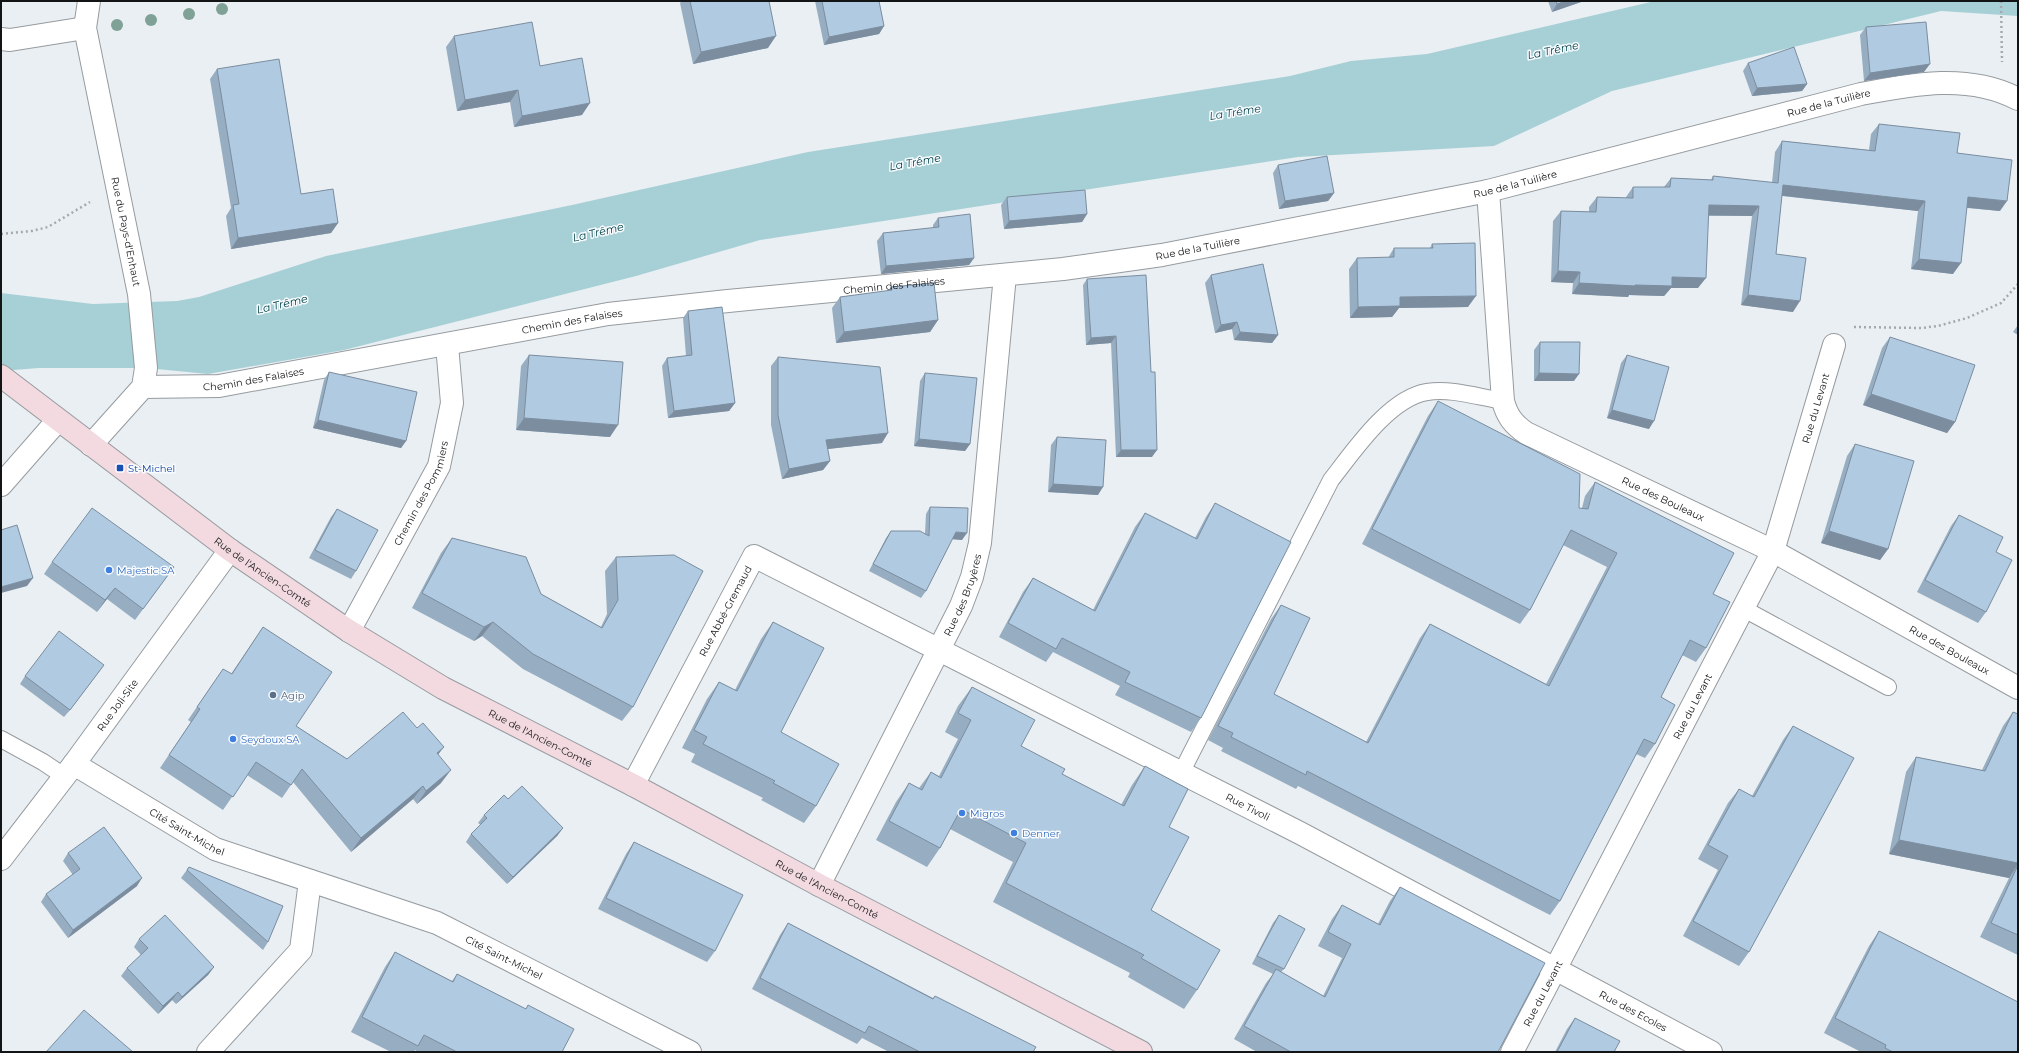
<svg xmlns="http://www.w3.org/2000/svg" width="2019" height="1053" font-family="Montserrat,sans-serif">
	<style>
		.water { fill: #a7d0d6 }
		.lines { fill: none; stroke-linecap: round; stroke-linejoin: round }
		.lane-casing { stroke: #969b9f; stroke-width: 18 }
		.street-casing { stroke: #969b9f; stroke-width: 24 }
		.secondary-casing { stroke: #969b9f; stroke-width: 24 }
		.path { stroke: #a5a9ad; stroke-width: 2.5; stroke-dasharray: 2 3; stroke-linecap: butt }
		.lane { stroke: #fff; stroke-width: 16 }
		.street { stroke: #fff; stroke-width: 22 }
		.secondary { stroke: #f3dae0; stroke-width: 22 }
		.tree { fill: #80a195 }
		.wall { fill: #97aec2 }
		.shaded-wall { fill: #7b8d9e }
		.building { fill: #b0cae1; stroke: #7b8d9e }
		.transit-dot { fill: #1a4fb4; stroke: #f9fcff; stroke-width: 1.5 }
		.shop-dot { fill: #3f7fe0; stroke: #f9fcff; stroke-width: 1.5 }
		.service-dot { fill: #5c6f8a; stroke: #f9fcff; stroke-width: 1.5 }
		.labels { text-anchor: middle; dominant-baseline: central; stroke-width: 3; stroke-linejoin: round; paint-order: stroke }
		.street-label { font-size: 10px; fill: #131416; stroke: #f9fcff }
		.transit-label { font-size: 10px; fill: #164399; stroke: #f9fcff; text-anchor: start }
		.shop-label { font-size: 10px; fill: #366cbe; stroke: #f9fcff; text-anchor: start }
		.service-label { font-size: 10px; fill: #4e5e75; stroke: #f9fcff; text-anchor: start }
		.water-label { font-size: 11px; font-style: italic; fill: #02434a; stroke: #f9fcff }
	</style>
	<rect width="100%" height="100%" fill="#eaeff3"/>
	<path class="water" d="M 1655,1 L 2018,1 L 2018,16 L 1941,11 L 1612,91 L 1494,146 L 1298,157 L 760,240 L 636,276 L 344,350 L 208,374 L 146,368 L 39,368 L 1,371 L 1,293 L 93,304 L 177,301 L 199,297 L 326,256 L 572,205 L 808,152 L 1290,76 L 1351,61 L 1427,54 Z"/>
	<g class="lines">
		<defs>
			<g id="lane">
				<path d="M 1744,609 L 1888,687"/>
				<path d="M 1,739 L 43,762 L 64,776"/>
				<path d="M 1181,773 L 1331,480 C 1353,452 1389,398 1427,392 C 1451,388 1478,397 1503,401"/>
			</g>
			<g id="street">
				<path id="s1" d="M 89,1 L 85,28 L 139,294 L 146,368 L 143,387 L 91,445"/>
				<path d="M 1,39 L 10,40 L 85,28"/>
				<path id="s2" d="M 1488,191 L 1503,401 C 1507,416 1513,424 1526,433 L 1773,551 L 2018,688"/>
				<path id="s3" d="M 143,387 L 219,386 L 608,314 L 728,301 L 1063,269 L 1162,255 L 1488,191 L 1861,94 C 1913,84 1969,73 2018,99"/>
				<path d="M 1,485 L 58,420"/>
				<path id="s4" d="M 349,631 L 439,466 L 452,403 L 447,345"/>
				<path id="s5" d="M 74,764 L 215,849 L 437,923 L 690,1052"/>
				<path id="s6" d="M 633,785 L 754,556 L 1300,833 L 1711,1052"/>
				<path id="s7" d="M 1,859 L 74,764 L 230,550"/>
				<path id="s8" d="M 819,885 L 961,606 L 972,577 L 980,543 L 1005,275"/>
				<path d="M 208,1052 L 301,950 L 310,881"/>
				<path id="s9" d="M 1512,1052 L 1773,551 L 1834,345"/>
			</g>
			<g id="secondary">
				<path id="s10" d="M 1,376 L 230,550 L 349,631 L 443,688 L 633,785 L 819,885 L 1141,1052"/>
			</g>
		</defs>
		<use href="#lane" class="lane-casing"/>
		<use href="#street" class="street-casing"/>
		<use href="#secondary" class="secondary-casing"/>
		<g class="path">
			<path d="M 2001,1 L 2002,62"/>
			<path d="M 1,234 L 32,231 L 48,227 L 90,202"/>
			<path d="M 1854,327 L 1921,328 L 1938,326 L 1967,318 L 2001,303 L 2018,284"/>
		</g>
		<use href="#lane" class="lane"/>
		<use href="#street" class="street"/>
		<use href="#secondary" class="secondary"/>
	</g>
	<g class="tree">
		<circle cx="222" cy="9" r="6"/>
		<circle cx="189" cy="14" r="6"/>
		<circle cx="151" cy="20" r="6"/>
		<circle cx="117" cy="25" r="6"/>
	</g>
	<g class="wall">
		<path d="M 682,1 L 769,1 L 768,48 L 693,64 L 680,3 Z"/>
		<path d="M 815,1 L 879,1 L 884,26 L 879,34 L 824,45 Z"/>
		<path d="M 1548,1 L 1584,1 L 1552,12 Z"/>
		<path d="M 1866,27 L 1924,72 L 1864,81 L 1860,35 Z"/>
		<path d="M 454,36 L 540,66 L 582,115 L 514,127 L 510,102 L 457,111 L 446,47 Z"/>
		<path d="M 1748,63 L 1807,84 L 1802,91 L 1752,96 L 1743,71 Z"/>
		<path d="M 217,69 L 301,194 L 338,223 L 331,233 L 231,249 L 226,216 L 231,208 L 210,79 Z"/>
		<path d="M 1879,124 L 1957,153 L 2000,211 L 1967,208 L 1953,274 L 1911,269 L 1918,211 L 1782,196 L 1776,254 L 1793,312 L 1741,305 L 1752,216 L 1709,216 L 1698,288 L 1671,288 L 1664,296 L 1629,295 L 1628,297 L 1572,294 L 1573,283 L 1551,282 L 1553,221 L 1561,211 L 1589,212 L 1589,207 L 1597,197 L 1626,198 L 1626,197 L 1633,187 L 1664,187 L 1671,178 L 1711,180 L 1713,176 L 1772,183 L 1775,152 L 1782,141 L 1869,150 L 1871,134 Z"/>
		<path d="M 1278,165 L 1334,193 L 1328,201 L 1279,209 L 1273,173 Z"/>
		<path d="M 1007,197 L 1087,214 L 1082,222 L 1004,229 L 1001,205 Z"/>
		<path d="M 938,218 L 974,258 L 969,265 L 881,274 L 877,241 L 883,233 L 933,228 L 933,225 Z"/>
		<path d="M 1432,244 L 1468,307 L 1399,308 L 1392,317 L 1350,318 L 1349,269 L 1357,258 L 1388,258 L 1394,248 L 1430,248 Z"/>
		<path d="M 1211,275 L 1278,335 L 1272,343 L 1234,340 L 1232,329 L 1215,333 L 1205,283 Z"/>
		<path d="M 1087,279 L 1151,372 L 1152,457 L 1116,457 L 1111,343 L 1086,345 L 1083,285 Z"/>
		<path d="M 891,287 L 938,320 L 930,332 L 836,343 L 832,308 L 840,297 L 889,291 Z"/>
		<path d="M 688,311 L 735,403 L 729,411 L 668,418 L 662,366 L 667,358 L 686,356 L 683,318 Z"/>
		<path d="M 2018,325 L 2018,335 L 2013,332 Z"/>
		<path d="M 1890,337 L 1955,422 L 1947,433 L 1863,405 L 1882,348 Z"/>
		<path d="M 1540,342 L 1574,381 L 1534,381 L 1534,350 Z"/>
		<path d="M 529,355 L 610,437 L 516,430 L 521,366 Z"/>
		<path d="M 1627,355 L 1649,429 L 1607,418 L 1621,363 Z"/>
		<path d="M 778,357 L 882,443 L 827,449 L 830,461 L 823,470 L 782,479 L 771,425 L 771,366 Z"/>
		<path d="M 329,372 L 406,441 L 401,448 L 313,428 L 324,380 Z"/>
		<path d="M 925,373 L 970,444 L 965,451 L 914,446 L 920,381 Z"/>
		<path d="M 1438,401 L 1579,508 L 1582,508 L 1585,496 L 1595,482 L 1713,594 L 1706,648 L 1696,662 L 1682,655 L 1661,697 L 1655,744 L 1645,758 L 1636,754 L 1560,901 L 1550,915 L 1298,786 L 1296,789 L 1221,751 L 1223,748 L 1208,740 L 1271,619 L 1281,605 L 1274,694 L 1366,742 L 1420,638 L 1430,624 L 1546,684 L 1607,567 L 1563,545 L 1530,610 L 1520,624 L 1362,544 L 1428,416 Z"/>
		<path d="M 1057,437 L 1098,495 L 1048,492 L 1051,445 Z"/>
		<path d="M 1855,444 L 1888,549 L 1880,560 L 1821,543 L 1847,456 Z"/>
		<path d="M 1215,503 L 1201,718 L 1191,732 L 1115,695 L 1120,686 L 1053,652 L 1046,662 L 999,637 L 1023,592 L 1033,578 L 1093,610 L 1135,527 L 1145,513 L 1195,538 L 1206,517 Z"/>
		<path d="M 930,507 L 962,540 L 952,539 L 926,591 L 921,598 L 869,571 L 886,538 L 891,531 L 925,533 L 926,514 Z"/>
		<path d="M 337,509 L 356,571 L 351,579 L 309,558 L 331,517 Z"/>
		<path d="M 1959,515 L 1996,552 L 1986,612 L 1978,623 L 1917,592 L 1951,526 Z"/>
		<path d="M 452,538 L 541,594 L 601,627 L 607,614 L 605,571 L 616,557 L 633,707 L 622,721 L 523,669 L 482,636 L 474,641 L 412,608 L 441,553 Z"/>
		<path d="M 52,562 L 174,567 L 135,620 L 107,599 L 97,612 L 44,574 Z"/>
		<path d="M 773,622 L 781,732 L 816,806 L 804,823 L 761,800 L 763,798 L 691,762 L 695,754 L 682,748 L 707,699 L 719,682 L 735,690 L 761,639 Z"/>
		<path d="M 263,627 L 296,726 L 347,759 L 438,755 L 441,783 L 417,804 L 413,799 L 351,852 L 293,782 L 282,798 L 247,775 L 223,810 L 160,768 L 191,722 L 188,720 L 214,682 L 231,674 Z"/>
		<path d="M 104,665 L 64,717 L 20,684 L 25,676 Z"/>
		<path d="M 972,687 L 1021,746 L 1062,774 L 1121,805 L 1132,785 L 1145,766 L 1169,827 L 1151,910 L 1197,990 L 1184,1009 L 1128,977 L 1130,973 L 993,902 L 1013,862 L 950,829 L 940,848 L 927,867 L 876,840 L 896,802 L 909,783 L 919,788 L 931,772 L 939,776 L 958,739 L 945,732 L 958,706 Z"/>
		<path d="M 2013,712 L 2018,714 L 2018,955 L 1980,937 L 2009,878 L 1889,854 L 1906,772 L 1916,757 L 1982,770 L 2003,726 Z"/>
		<path d="M 1793,726 L 1749,952 L 1739,966 L 1683,936 L 1718,870 L 1698,859 L 1728,803 L 1739,789 L 1752,796 L 1783,740 Z"/>
		<path d="M 484,815 L 563,828 L 557,836 L 507,884 L 466,842 L 471,834 L 481,825 L 478,823 Z"/>
		<path d="M 634,842 L 715,951 L 707,962 L 598,909 L 626,854 Z"/>
		<path d="M 68,853 L 137,886 L 68,938 L 41,902 L 46,894 L 73,875 L 63,861 Z"/>
		<path d="M 189,867 L 268,942 L 263,950 L 181,878 Z"/>
		<path d="M 1400,887 L 1498,1052 L 1257,1052 L 1234,1039 L 1266,983 L 1273,974 L 1252,964 L 1273,923 L 1279,915 L 1284,969 L 1281,972 L 1323,996 L 1342,958 L 1318,946 L 1332,919 L 1342,905 L 1378,924 L 1390,901 Z"/>
		<path d="M 788,923 L 933,998 L 935,996 L 1033,1052 L 889,1052 L 862,1038 L 857,1044 L 752,989 L 780,935 Z"/>
		<path d="M 1879,931 L 2018,1052 L 1861,1052 L 1824,1033 L 1869,946 Z"/>
		<path d="M 139,939 L 214,967 L 208,975 L 176,1004 L 172,1000 L 158,1014 L 121,976 L 127,968 L 141,955 L 134,947 Z"/>
		<path d="M 395,952 L 452,981 L 457,974 L 526,1009 L 528,1005 L 562,1052 L 418,1052 L 415,1050 L 414,1052 L 391,1052 L 351,1032 L 385,967 Z"/>
		<path d="M 1575,1018 L 1614,1052 L 1555,1052 L 1567,1029 Z"/>
	</g>
	<g class="shaded-wall">
		<path d="M 1566,1 L 1584,1 L 1552,12 L 1557,4 Z"/>
		<path d="M 884,26 L 879,34 L 824,45 L 829,37 Z"/>
		<path d="M 776,36 L 768,48 L 693,64 L 701,52 Z"/>
		<path d="M 1930,64 L 1924,72 L 1864,81 L 1870,73 Z"/>
		<path d="M 1807,84 L 1802,91 L 1752,96 L 1757,88 Z"/>
		<path d="M 518,90 L 510,102 L 457,111 L 465,100 Z"/>
		<path d="M 590,103 L 582,115 L 514,127 L 522,116 Z"/>
		<path d="M 1783,185 L 1925,201 L 1918,211 L 1776,195 Z"/>
		<path d="M 1334,193 L 1328,201 L 1279,209 L 1285,201 Z"/>
		<path d="M 1968,197 L 2007,201 L 2000,211 L 1961,207 Z"/>
		<path d="M 1709,205 L 1759,206 L 1752,216 L 1702,215 Z"/>
		<path d="M 1087,214 L 1082,222 L 1004,229 L 1009,221 Z"/>
		<path d="M 338,223 L 331,233 L 231,249 L 238,238 Z"/>
		<path d="M 974,258 L 969,265 L 881,274 L 886,266 Z"/>
		<path d="M 1919,259 L 1961,263 L 1953,274 L 1911,269 Z"/>
		<path d="M 1558,271 L 1580,272 L 1573,283 L 1551,282 Z"/>
		<path d="M 1672,277 L 1706,278 L 1698,288 L 1671,288 L 1664,296 L 1629,295 L 1628,297 L 1572,294 L 1579,283 Z"/>
		<path d="M 1748,295 L 1800,301 L 1793,312 L 1741,305 Z"/>
		<path d="M 1476,296 L 1468,307 L 1399,308 L 1392,317 L 1350,318 L 1358,307 L 1400,297 Z"/>
		<path d="M 938,320 L 930,332 L 836,343 L 844,332 Z"/>
		<path d="M 1237,322 L 1232,329 L 1215,333 L 1221,325 Z"/>
		<path d="M 1240,332 L 1278,335 L 1272,343 L 1234,340 Z"/>
		<path d="M 1116,336 L 1111,343 L 1086,345 L 1091,338 Z"/>
		<path d="M 1539,373 L 1579,374 L 1574,381 L 1534,381 Z"/>
		<path d="M 1871,394 L 1955,422 L 1947,433 L 1863,405 Z"/>
		<path d="M 735,403 L 729,411 L 668,418 L 674,411 Z"/>
		<path d="M 1612,410 L 1654,421 L 1649,429 L 1607,418 Z"/>
		<path d="M 524,418 L 618,425 L 610,437 L 516,430 Z"/>
		<path d="M 318,420 L 406,441 L 401,448 L 313,428 Z"/>
		<path d="M 888,433 L 882,443 L 819,450 L 826,440 Z"/>
		<path d="M 919,439 L 970,444 L 965,451 L 914,446 Z"/>
		<path d="M 1121,450 L 1157,450 L 1152,457 L 1116,457 Z"/>
		<path d="M 830,461 L 823,470 L 782,479 L 789,469 Z"/>
		<path d="M 1053,484 L 1103,487 L 1098,495 L 1048,492 Z"/>
		<path d="M 1829,531 L 1888,549 L 1880,560 L 1821,543 Z"/>
		<path d="M 956,532 L 967,533 L 962,540 L 951,539 Z"/>
		<path d="M 33,578 L 27,586 L 1,593 L 1,587 Z"/>
		<path d="M 115,588 L 107,599 L 97,612 L 105,600 Z"/>
		<path d="M 493,622 L 482,636 L 474,641 L 484,627 Z"/>
		<path d="M 104,665 L 98,673 L 64,717 L 70,710 Z"/>
		<path d="M 444,747 L 434,760 L 437,753 Z"/>
		<path d="M 451,770 L 441,783 L 417,804 L 426,791 Z"/>
		<path d="M 423,786 L 413,799 L 351,852 L 361,838 Z"/>
		<path d="M 563,828 L 557,836 L 507,884 L 513,877 Z"/>
		<path d="M 1899,840 L 2018,863 L 2018,864 L 2009,878 L 1889,854 Z"/>
		<path d="M 142,878 L 137,886 L 68,938 L 73,930 Z"/>
		<path d="M 214,967 L 208,975 L 176,1004 L 182,997 Z"/>
		<path d="M 178,992 L 172,1000 L 158,1014 L 163,1006 Z"/>
	</g>
	<g class="building">
		<path d="M 690,1 L 769,1 L 776,36 L 701,52 Z"/>
		<path d="M 822,1 L 879,1 L 884,26 L 829,37 Z"/>
		<path d="M 1556,1 L 1566,1 L 1557,4 Z"/>
		<path d="M 532,22 L 540,66 L 582,58 L 590,103 L 522,116 L 518,90 L 465,100 L 454,36 Z"/>
		<path d="M 1926,22 L 1930,64 L 1870,73 L 1866,27 Z"/>
		<path d="M 1794,47 L 1807,84 L 1757,88 L 1748,63 Z"/>
		<path d="M 279,59 L 301,194 L 333,189 L 338,223 L 238,238 L 233,205 L 239,204 L 217,69 Z"/>
		<path d="M 1879,124 L 1960,133 L 1957,153 L 2012,160 L 2007,201 L 1968,197 L 1961,263 L 1919,259 L 1925,201 L 1783,185 L 1776,254 L 1806,258 L 1800,301 L 1748,295 L 1759,206 L 1709,205 L 1706,278 L 1672,277 L 1672,286 L 1635,285 L 1635,286 L 1579,283 L 1580,272 L 1558,271 L 1561,211 L 1596,212 L 1597,197 L 1633,198 L 1633,187 L 1670,187 L 1671,178 L 1713,180 L 1713,176 L 1778,183 L 1782,141 L 1875,151 Z"/>
		<path d="M 1327,156 L 1334,193 L 1285,201 L 1278,165 Z"/>
		<path d="M 1085,190 L 1087,214 L 1009,221 L 1007,197 Z"/>
		<path d="M 970,214 L 974,258 L 886,266 L 883,233 L 939,227 L 938,218 Z"/>
		<path d="M 1475,243 L 1476,296 L 1400,297 L 1400,306 L 1358,307 L 1357,258 L 1394,257 L 1394,248 L 1433,248 L 1432,244 Z"/>
		<path d="M 1263,264 L 1278,335 L 1240,332 L 1237,322 L 1221,325 L 1211,275 Z"/>
		<path d="M 1146,275 L 1151,372 L 1155,372 L 1157,450 L 1121,450 L 1116,336 L 1091,338 L 1087,279 Z"/>
		<path d="M 934,283 L 938,320 L 844,332 L 840,297 L 892,290 L 891,287 Z"/>
		<path d="M 722,307 L 735,403 L 674,411 L 667,358 L 692,355 L 688,311 Z"/>
		<path d="M 1890,337 L 1975,365 L 1955,422 L 1871,394 Z"/>
		<path d="M 1540,342 L 1580,342 L 1579,374 L 1539,373 Z"/>
		<path d="M 529,355 L 623,362 L 618,425 L 524,418 Z"/>
		<path d="M 1627,355 L 1669,367 L 1654,421 L 1612,410 Z"/>
		<path d="M 778,357 L 880,367 L 888,433 L 826,440 L 830,461 L 789,469 L 778,415 Z"/>
		<path d="M 329,372 L 417,392 L 406,441 L 318,420 Z"/>
		<path d="M 925,373 L 977,378 L 970,444 L 919,439 Z"/>
		<path d="M 1438,401 L 1580,474 L 1579,508 L 1588,509 L 1595,482 L 1734,553 L 1713,594 L 1730,602 L 1706,648 L 1690,640 L 1661,697 L 1675,705 L 1655,744 L 1644,739 L 1560,901 L 1307,771 L 1306,775 L 1231,737 L 1233,733 L 1218,726 L 1281,605 L 1310,618 L 1274,694 L 1368,743 L 1430,624 L 1549,686 L 1617,553 L 1571,530 L 1530,610 L 1372,529 Z"/>
		<path d="M 1057,437 L 1106,440 L 1103,487 L 1053,484 Z"/>
		<path d="M 1855,444 L 1914,461 L 1888,549 L 1829,531 Z"/>
		<path d="M 1215,503 L 1291,542 L 1201,718 L 1125,682 L 1130,672 L 1062,638 L 1056,649 L 1008,623 L 1033,578 L 1095,611 L 1145,513 L 1197,539 Z"/>
		<path d="M 930,507 L 968,508 L 967,533 L 956,532 L 926,591 L 873,564 L 891,531 L 920,531 L 929,536 Z"/>
		<path d="M 92,508 L 174,567 L 143,609 L 115,588 L 105,600 L 52,562 Z"/>
		<path d="M 337,509 L 378,530 L 356,571 L 315,550 Z"/>
		<path d="M 1959,515 L 2003,537 L 1996,552 L 2012,560 L 1986,612 L 1925,580 Z"/>
		<path d="M 17,525 L 33,578 L 1,587 L 1,530 Z"/>
		<path d="M 452,538 L 526,557 L 541,594 L 602,628 L 618,600 L 616,557 L 674,555 L 703,571 L 633,707 L 533,654 L 493,622 L 484,627 L 422,593 Z"/>
		<path d="M 773,622 L 824,648 L 781,732 L 839,764 L 816,806 L 773,783 L 775,781 L 703,744 L 707,737 L 694,730 L 719,682 L 737,691 Z"/>
		<path d="M 263,627 L 332,672 L 296,726 L 347,759 L 403,712 L 417,728 L 423,723 L 444,747 L 437,753 L 451,770 L 426,791 L 423,786 L 361,838 L 302,769 L 291,785 L 256,762 L 233,797 L 169,755 L 200,709 L 197,707 L 223,669 L 232,674 Z"/>
		<path d="M 59,631 L 104,665 L 70,710 L 25,676 Z"/>
		<path d="M 972,687 L 1035,720 L 1021,746 L 1065,769 L 1062,774 L 1124,806 L 1145,766 L 1188,789 L 1169,827 L 1189,837 L 1151,910 L 1220,950 L 1197,990 L 1141,958 L 1144,955 L 1006,883 L 1026,843 L 961,809 L 940,848 L 889,821 L 909,783 L 922,790 L 931,772 L 941,778 L 971,720 L 958,713 Z"/>
		<path d="M 2013,712 L 2018,714 L 2018,863 L 1899,840 L 1916,757 L 1985,771 Z"/>
		<path d="M 1793,726 L 1854,758 L 1749,952 L 1693,921 L 1728,856 L 1708,845 L 1739,789 L 1754,797 Z"/>
		<path d="M 522,786 L 563,828 L 513,877 L 471,834 L 487,818 L 484,815 L 504,795 L 508,799 Z"/>
		<path d="M 104,827 L 142,878 L 73,930 L 46,894 L 80,869 L 68,853 Z"/>
		<path d="M 634,842 L 743,895 L 715,951 L 606,898 Z"/>
		<path d="M 2018,865 L 2018,935 L 1991,923 Z"/>
		<path d="M 189,867 L 283,906 L 268,942 L 187,870 Z"/>
		<path d="M 1400,887 L 1545,963 L 1498,1052 L 1291,1052 L 1244,1026 L 1276,969 L 1325,997 L 1351,944 L 1328,932 L 1342,905 L 1380,925 Z"/>
		<path d="M 165,915 L 214,967 L 182,997 L 178,992 L 163,1006 L 127,968 L 148,948 L 139,939 Z"/>
		<path d="M 1279,915 L 1305,929 L 1284,969 L 1257,956 Z"/>
		<path d="M 788,923 L 933,999 L 935,996 L 1036,1047 L 1033,1052 L 920,1052 L 869,1026 L 865,1033 L 760,978 Z"/>
		<path d="M 1879,931 L 2018,1002 L 2018,1052 L 1893,1052 L 1885,1048 L 1886,1045 L 1835,1018 Z"/>
		<path d="M 395,952 L 453,982 L 457,974 L 526,1009 L 528,1005 L 574,1029 L 562,1052 L 457,1052 L 424,1035 L 418,1046 L 362,1017 Z"/>
		<path d="M 84,1010 L 133,1052 L 46,1052 Z"/>
		<path d="M 1575,1018 L 1620,1041 L 1614,1052 L 1557,1052 Z"/>
	</g>
	<rect class="transit-dot" x="116" y="464" width="8" height="8" rx="2"/>
	<g class="shop-dot">
		<circle cx="109" cy="570" r="4"/>
		<circle cx="233" cy="739" r="4"/>
		<circle cx="962" cy="813" r="4"/>
		<circle cx="1014" cy="833" r="4"/>
	</g>
	<circle class="service-dot" cx="273" cy="695" r="4"/>
	<g class="labels">
		<g class="street-label">
			<text stroke="none"><textPath href="#s3" startOffset="1713">Rue de la Tuilière</textPath></text>
			<text stroke="none"><textPath href="#s3" startOffset="1389">Rue de la Tuilière</textPath></text>
			<text stroke="none"><textPath href="#s1" startOffset="235">Rue du Pays-d'Enhaut</textPath></text>
			<text stroke="none"><textPath href="#s3" startOffset="1065">Rue de la Tuilière</textPath></text>
			<text stroke="none"><textPath href="#s3" startOffset="759">Chemin des Falaises</textPath></text>
			<text stroke="none"><textPath href="#s3" startOffset="435">Chemin des Falaises</textPath></text>
			<text stroke="none"><textPath href="#s3" startOffset="111">Chemin des Falaises</textPath></text>
			<text stroke="none"><textPath href="#s9" startOffset="714">Rue du Levant</textPath></text>
			<text stroke="none"><textPath href="#s4" startOffset="156">Chemin des Pommiers</textPath></text>
			<text stroke="none"><textPath href="#s2" startOffset="403">Rue des Bouleaux</textPath></text>
			<text stroke="none"><textPath href="#s10" startOffset="327">Rue de l'Ancien-Comté</textPath></text>
			<text stroke="none"><textPath href="#s8" startOffset="324">Rue des Bruyères</textPath></text>
			<text stroke="none"><textPath href="#s6" startOffset="197">Rue Abbé-Gremaud</textPath></text>
			<text stroke="none"><textPath href="#s2" startOffset="727">Rue des Bouleaux</textPath></text>
			<text stroke="none"><textPath href="#s7" startOffset="193">Rue Joli-Site</textPath></text>
			<text stroke="none"><textPath href="#s9" startOffset="390">Rue du Levant</textPath></text>
			<text stroke="none"><textPath href="#s10" startOffset="651">Rue de l'Ancien-Comté</textPath></text>
			<text stroke="none"><textPath href="#s6" startOffset="813">Rue Tivoli</textPath></text>
			<text stroke="none"><textPath href="#s5" startOffset="132">Cité Saint-Michel</textPath></text>
			<text stroke="none"><textPath href="#s10" startOffset="975">Rue de l'Ancien-Comté</textPath></text>
			<text stroke="none"><textPath href="#s5" startOffset="474">Cité Saint-Michel</textPath></text>
			<text stroke="none"><textPath href="#s9" startOffset="66">Rue du Levant</textPath></text>
			<text stroke="none"><textPath href="#s6" startOffset="1249">Rue des Ecoles</textPath></text>
		</g>
		<g class="transit-label">
			<text x="128" y="468">St-Michel</text>
		</g>
		<g class="shop-label">
			<text x="117" y="570">Majestic SA</text>
			<text x="241" y="739">Seydoux SA</text>
			<text x="970" y="813">Migros</text>
			<text x="1022" y="833">Denner</text>
		</g>
		<g class="service-label">
			<text x="281" y="695">Agip</text>
		</g>
		<g class="water-label">
			<text transform="translate(1553 50) rotate(-12)">La Trême</text>
			<text transform="translate(1235 112) rotate(-9)">La Trême</text>
			<text transform="translate(915 162) rotate(-10)">La Trême</text>
			<text transform="translate(598 232) rotate(-13)">La Trême</text>
			<text transform="translate(282 304) rotate(-13)">La Trême</text>
		</g>
	</g>
	<rect width="2019" height="1053" fill="none" stroke="#131416" stroke-width="4"/>
</svg>
